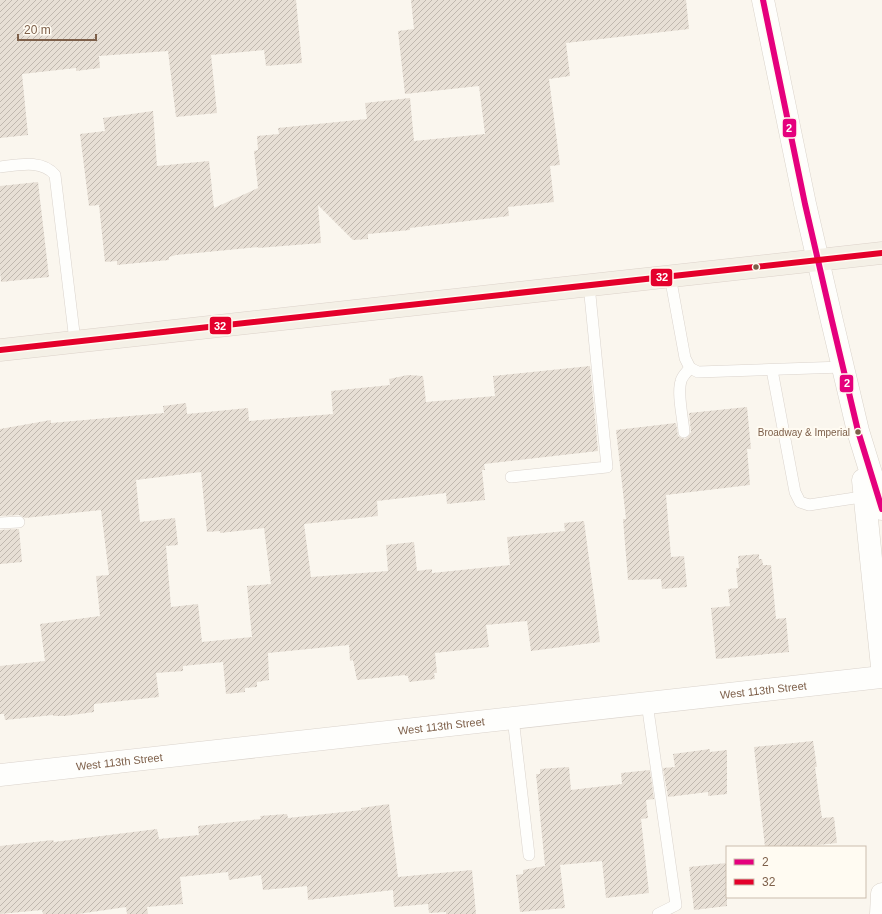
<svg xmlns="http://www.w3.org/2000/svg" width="882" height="914" font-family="Arial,sans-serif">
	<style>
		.building { fill: url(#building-hatch); fill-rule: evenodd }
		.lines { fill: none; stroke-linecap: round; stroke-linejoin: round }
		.lane-casing { stroke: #dad3cc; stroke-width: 12 }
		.street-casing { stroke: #dad3cc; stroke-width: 23 }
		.secondary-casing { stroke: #dad3ca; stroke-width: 23 }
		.primary-casing { stroke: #dcd2ca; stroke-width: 23 }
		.lane { stroke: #fefefc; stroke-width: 11 }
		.street { stroke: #fefefc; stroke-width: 22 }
		.secondary { stroke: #fefefc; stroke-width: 22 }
		.primary { stroke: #f4f0e6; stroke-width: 22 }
		.bus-1-casing { stroke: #fffbf2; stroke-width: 9 }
		.bus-2-casing { stroke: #fffbf2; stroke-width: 9 }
		.bus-1 { stroke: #e5007d; stroke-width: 6 }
		.bus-2 { stroke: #e4002b; stroke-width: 6 }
		.bus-dot { fill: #7d5f49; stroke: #fffbf2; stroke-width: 1.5 }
		.labels { text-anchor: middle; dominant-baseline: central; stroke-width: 4; stroke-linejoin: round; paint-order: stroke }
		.bus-label { font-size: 10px; fill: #7d5f49; stroke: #fffbf2; text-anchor: end }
		.street-label { font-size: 11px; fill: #7d5f49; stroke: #fffbf2 }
		.line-badge { stroke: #fffbf2; stroke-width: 1.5 }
		.badge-label { font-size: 11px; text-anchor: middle; font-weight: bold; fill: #fff }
	</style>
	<defs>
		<pattern id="building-hatch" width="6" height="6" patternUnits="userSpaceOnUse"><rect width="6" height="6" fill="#e7dfd5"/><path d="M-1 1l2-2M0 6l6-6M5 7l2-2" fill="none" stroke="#c0b8af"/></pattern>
	</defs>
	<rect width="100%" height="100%" fill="#faf6ee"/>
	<g class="building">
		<path d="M 0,0 L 296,0 L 302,63 L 266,66 L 264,50 L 211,55 L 217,113 L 176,117 L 168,51 L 99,56 L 100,68 L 76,71 L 76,68 L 22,74 L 28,135 L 0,138 Z"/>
		<path d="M 411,0 L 686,0 L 689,29 L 566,43 L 570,76 L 549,79 L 560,165 L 550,166 L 554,202 L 508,207 L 509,216 L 410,228 L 410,230 L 368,234 L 368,239 L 353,240 L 318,205 L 321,243 L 258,248 L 258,247 L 176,255 L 169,257 L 169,260 L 137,263 L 117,265 L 117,261 L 105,262 L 99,205 L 89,206 L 80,134 L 105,131 L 103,118 L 153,111 L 157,166 L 209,161 L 214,208 L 258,188 L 254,151 L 258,150 L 257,136 L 279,134 L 278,128 L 367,119 L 365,103 L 410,98 L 414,141 L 485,134 L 479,86 L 405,94 L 398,31 L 414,29 Z"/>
		<path d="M 38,182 L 49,277 L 1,282 L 0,270 L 0,186 Z"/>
		<path d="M 590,366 L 598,451 L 484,464 L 485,470 L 482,470 L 485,500 L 447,504 L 446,493 L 377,501 L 378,516 L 304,524 L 311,577 L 388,571 L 386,545 L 414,542 L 417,571 L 432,569 L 432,573 L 510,565 L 507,537 L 565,531 L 564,523 L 584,521 L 600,642 L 531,651 L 527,621 L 486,625 L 489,647 L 435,653 L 437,673 L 434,673 L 435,679 L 409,682 L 408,676 L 405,676 L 405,675 L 357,680 L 353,660 L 350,661 L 349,645 L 268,653 L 269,680 L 257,682 L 257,687 L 245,688 L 245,692 L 226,694 L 223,662 L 183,666 L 183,671 L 156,673 L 159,697 L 94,704 L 94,712 L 65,716 L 53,716 L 53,715 L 5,720 L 4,714 L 0,714 L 0,666 L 45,661 L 40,624 L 100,616 L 96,576 L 109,575 L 101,510 L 25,518 L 19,515 L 0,516 L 0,429 L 51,420 L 51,423 L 164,413 L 163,406 L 186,403 L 187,414 L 248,408 L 249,421 L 333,414 L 331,391 L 390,385 L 389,379 L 408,375 L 423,376 L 426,402 L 495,396 L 493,376 ZM 201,472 L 207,532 L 220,531 L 220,533 L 264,528 L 271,584 L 247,586 L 252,637 L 202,642 L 198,604 L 171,607 L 166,546 L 178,545 L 175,518 L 140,522 L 136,480 Z"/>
		<path d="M 747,407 L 751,449 L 747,449 L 750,485 L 666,495 L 671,557 L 684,556 L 687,587 L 662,589 L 661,579 L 628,580 L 623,519 L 626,519 L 616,430 L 676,423 L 678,436 L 682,438 L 685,439 L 688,437 L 691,432 L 689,413 Z"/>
		<path d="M 19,529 L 22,562 L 0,564 L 0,530 Z"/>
		<path d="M 759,554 L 759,559 L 762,559 L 763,565 L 771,565 L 776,619 L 786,618 L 789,652 L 716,659 L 711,608 L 730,606 L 728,589 L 738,588 L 736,568 L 739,568 L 738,556 Z"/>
		<path d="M 813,741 L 817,767 L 815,767 L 822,818 L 834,817 L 837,843 L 799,847 L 765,847 L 754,747 Z"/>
		<path d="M 710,749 L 710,752 L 727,750 L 727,794 L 708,796 L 708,792 L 668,797 L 663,768 L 675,767 L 673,754 Z"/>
		<path d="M 569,767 L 571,790 L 622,784 L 621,773 L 650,770 L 654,799 L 646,800 L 648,818 L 641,819 L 649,893 L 606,898 L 602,861 L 560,865 L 565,908 L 520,912 L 516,875 L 523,874 L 523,870 L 545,866 L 536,774 L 540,774 L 540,769 Z"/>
		<path d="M 389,804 L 398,877 L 472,870 L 476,914 L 446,914 L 446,912 L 429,913 L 428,904 L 394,907 L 393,890 L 308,900 L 307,886 L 263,890 L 261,875 L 229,880 L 228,872 L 180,877 L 183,904 L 147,907 L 148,914 L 127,914 L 126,907 L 78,914 L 43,914 L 42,910 L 0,914 L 0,846 L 53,840 L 54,842 L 157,829 L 159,839 L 199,835 L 198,826 L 261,819 L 260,816 L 287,814 L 288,818 L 362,810 L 361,808 Z"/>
		<path d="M 727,863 L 727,906 L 694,910 L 689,867 Z"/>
	</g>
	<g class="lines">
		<defs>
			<g id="lane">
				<path d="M 0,167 C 18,165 42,159 55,175 L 75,341"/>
				<path d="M 670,276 L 685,358 L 690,368 L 698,372 L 843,367"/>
				<path d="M 772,370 L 795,492 L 800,502 L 809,505 L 868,496"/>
				<path d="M 684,432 C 683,418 677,394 681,381 C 682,376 687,372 690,368"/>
				<path d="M 511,477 L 607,467 L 589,285"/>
				<path d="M 0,523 L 19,522"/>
				<path d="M 647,703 L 676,905 L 658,914"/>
				<path d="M 513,718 L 529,855"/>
			</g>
			<g id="street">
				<path id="s1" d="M 0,775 L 882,677"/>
			</g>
			<g id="secondary">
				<path d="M 763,0 L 805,204 L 832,321 L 858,431 L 882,509"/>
				<path d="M 863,480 L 882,667"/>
				<path d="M 881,914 L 882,894"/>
			</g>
			<path id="primary" d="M 0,350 L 882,253"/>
		</defs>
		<use href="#lane" class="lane-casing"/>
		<use href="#street" class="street-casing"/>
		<use href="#secondary" class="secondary-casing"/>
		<use href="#primary" class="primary-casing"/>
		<use href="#lane" class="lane"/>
		<use href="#street" class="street"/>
		<use href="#secondary" class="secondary"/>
		<use href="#primary" class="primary"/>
		<defs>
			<path id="bus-1" d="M 763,0 L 805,204 L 832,321 L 858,431 L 882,509"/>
			<path id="bus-2" d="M 0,350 L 882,253"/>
		</defs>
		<use href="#bus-1" class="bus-1-casing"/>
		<use href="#bus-2" class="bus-2-casing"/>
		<use href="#bus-1" class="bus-1"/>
		<use href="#bus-2" class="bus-2"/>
	</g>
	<g class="bus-dot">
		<circle cx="756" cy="267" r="3.5"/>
		<circle cx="858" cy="432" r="3.5"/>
	</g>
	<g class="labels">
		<g class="bus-label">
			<text x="850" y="432">Broadway &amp; Imperial</text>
		</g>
		<g class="street-label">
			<text stroke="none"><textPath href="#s1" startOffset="768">West 113th Street</textPath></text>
			<text stroke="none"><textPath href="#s1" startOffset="444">West 113th Street</textPath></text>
			<text stroke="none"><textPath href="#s1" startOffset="120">West 113th Street</textPath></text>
		</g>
	</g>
	<g class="line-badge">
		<rect x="782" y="118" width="15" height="20" rx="4" fill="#e5007d"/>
		<rect x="650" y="268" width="23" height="19" rx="4" fill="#e4002b"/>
		<rect x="209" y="316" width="23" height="19" rx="4" fill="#e4002b"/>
		<rect x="839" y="374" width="15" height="19" rx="4" fill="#e5007d"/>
	</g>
	<g class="badge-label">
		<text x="789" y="132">2</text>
		<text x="662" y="281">32</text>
		<text x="220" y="330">32</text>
		<text x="847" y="387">2</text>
	</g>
	<rect x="726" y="846" width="140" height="52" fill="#fffbf2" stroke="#cbbdae"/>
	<rect x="734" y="859" width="20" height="6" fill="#e5007d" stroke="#cbbdae"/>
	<text x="762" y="866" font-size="12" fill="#7d5f49">2</text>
	<rect x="734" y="879" width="20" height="6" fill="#e4002b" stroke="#cbbdae"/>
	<text x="762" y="886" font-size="12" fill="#7d5f49">32</text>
	<path d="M18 34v6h78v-6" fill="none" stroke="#7d5f49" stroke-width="2"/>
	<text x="24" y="34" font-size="12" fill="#7d5f49" stroke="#fffbf2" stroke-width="3" paint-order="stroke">20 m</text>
</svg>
